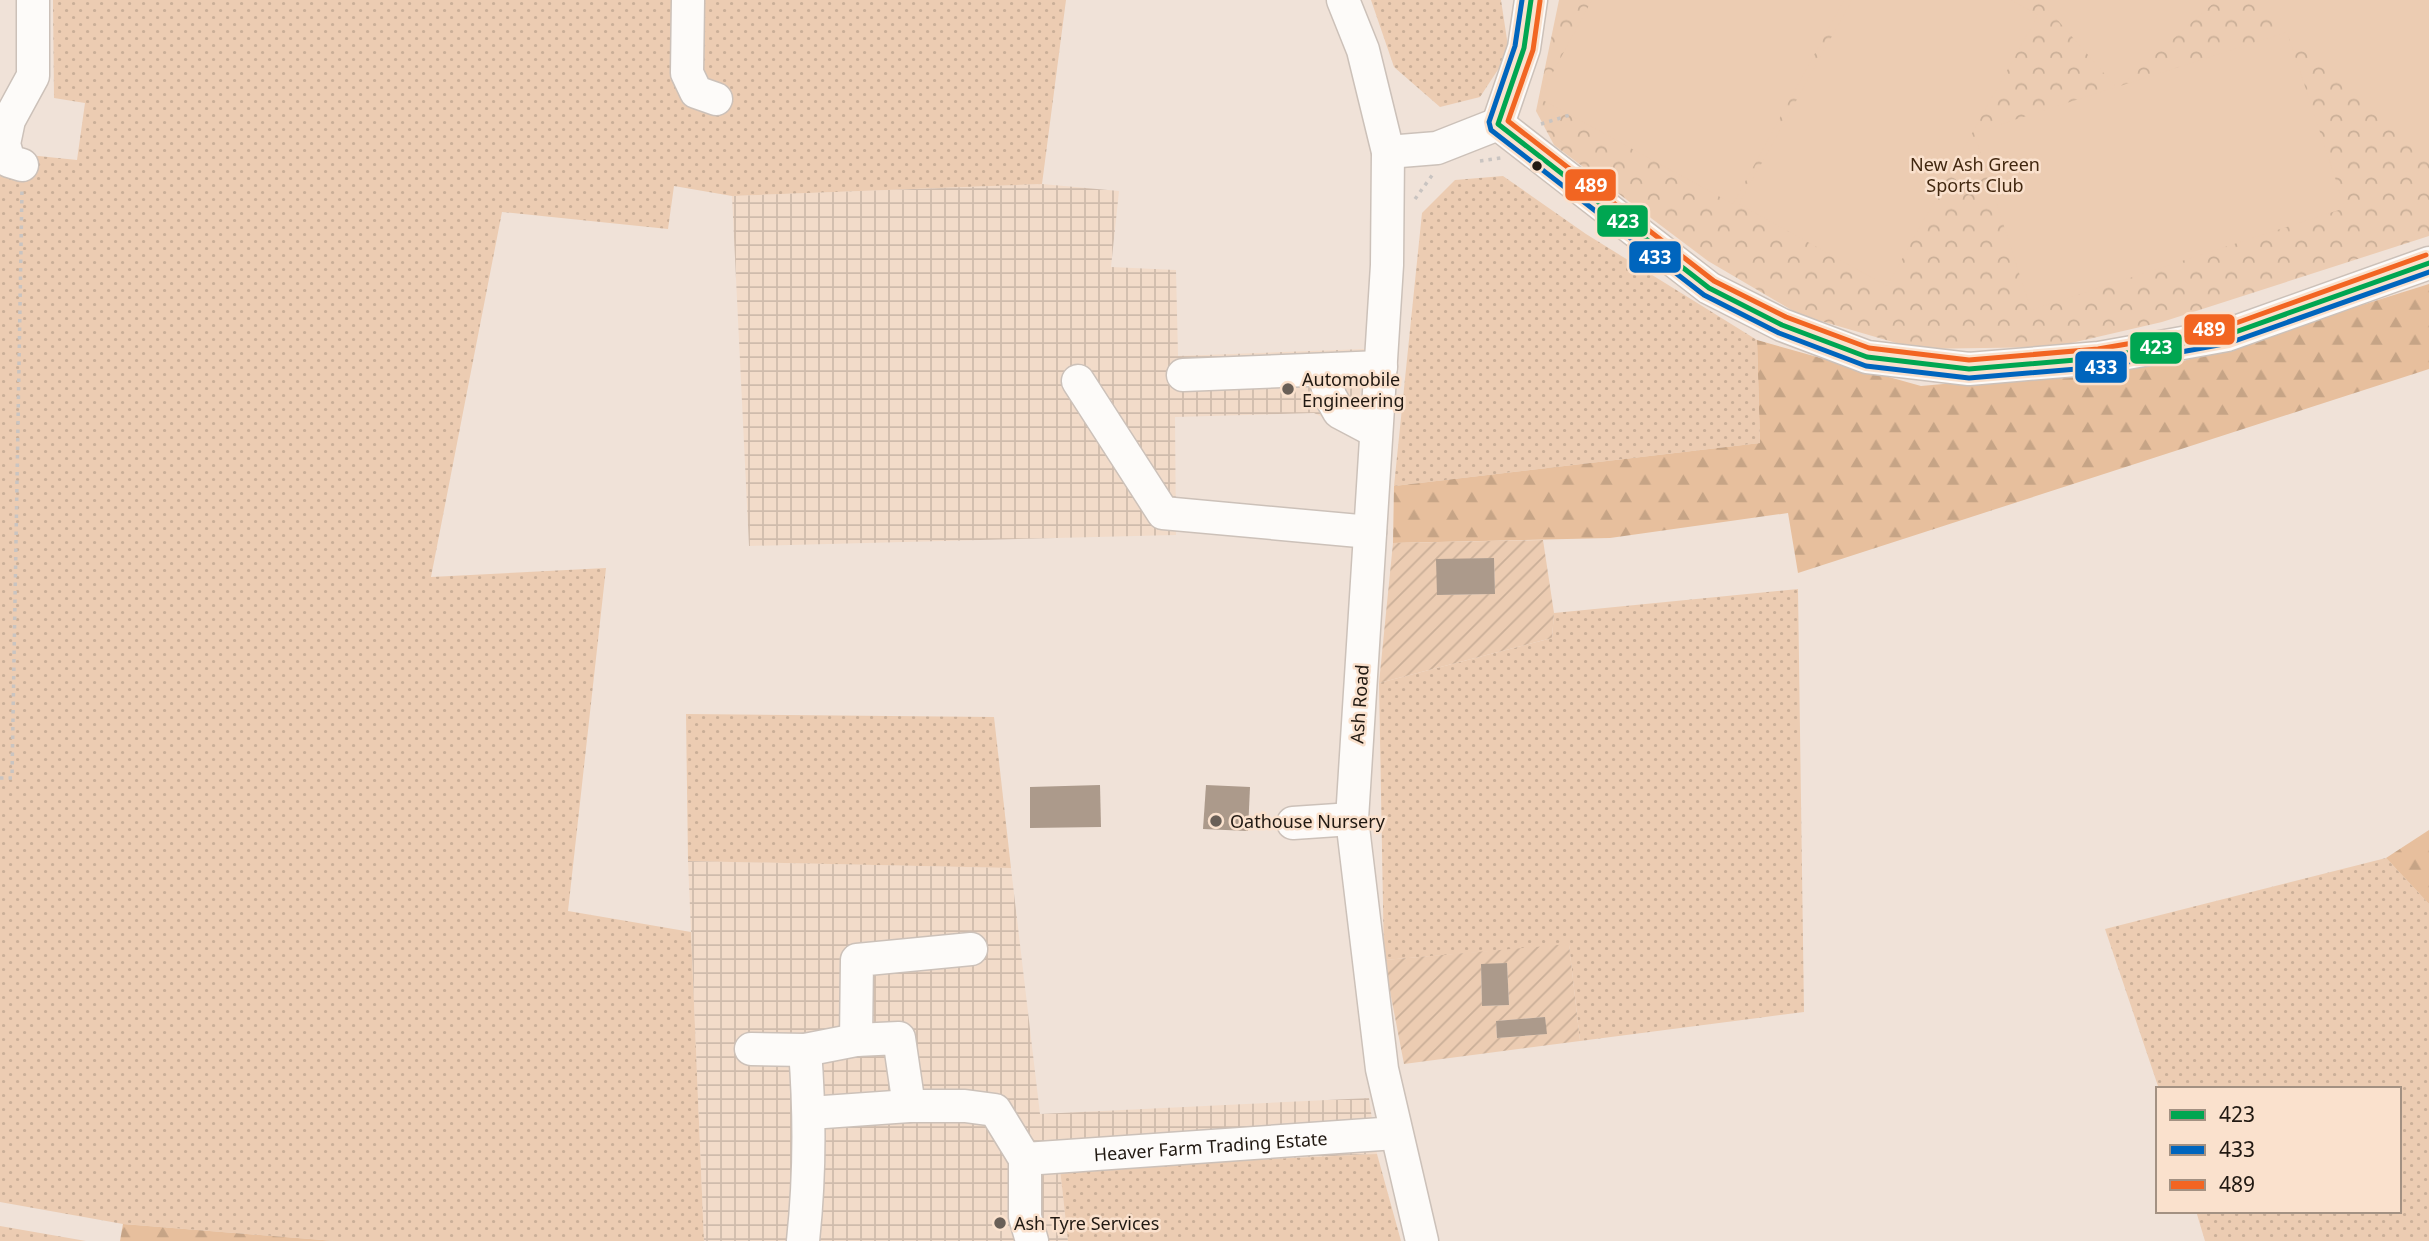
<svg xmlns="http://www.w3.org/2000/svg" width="2429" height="1241" font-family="'Noto Sans',sans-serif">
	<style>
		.industrial { fill: url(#industrial-grid) }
		.grass { fill: url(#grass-dots) }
		.forest { fill: url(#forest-firs) }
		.park { fill: url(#park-crowns) }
		.garden { fill: url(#garden-furrows); fill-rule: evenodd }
		.pitch { fill: #ecccb2 }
		.building { fill: #ac9a8b }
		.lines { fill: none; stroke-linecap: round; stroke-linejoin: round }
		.minor-casing { stroke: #ccc1b9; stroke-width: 35 }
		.path { stroke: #c9c4c1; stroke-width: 3.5; stroke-dasharray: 3.5 5; stroke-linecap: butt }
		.minor { stroke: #fdfbf9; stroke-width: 32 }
		.bus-1-casing { stroke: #fae1cd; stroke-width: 10 }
		.bus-2-casing { stroke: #fae1cd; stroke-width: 10 }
		.bus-3-casing { stroke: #fae1cd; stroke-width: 10 }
		.bus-1 { stroke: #00a651; stroke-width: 5 }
		.bus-2 { stroke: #0065bd; stroke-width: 5 }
		.bus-3 { stroke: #f26522; stroke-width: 5 }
		.bus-dot { fill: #211912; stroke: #fae1cd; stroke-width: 2.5 }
		.poi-dot { fill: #695f57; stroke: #fae1cd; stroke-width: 2.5 }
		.labels { text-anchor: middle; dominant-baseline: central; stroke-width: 5; stroke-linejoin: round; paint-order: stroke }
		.park-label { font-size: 18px; fill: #422810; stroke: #fae1cd }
		.poi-label { font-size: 18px; fill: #211912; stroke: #fae1cd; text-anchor: start }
		.street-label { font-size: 18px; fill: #211912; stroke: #fae1cd }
		.line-badge { stroke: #fae1cd; stroke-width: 2.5 }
		.badge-label { font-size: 19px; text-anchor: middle; font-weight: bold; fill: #fff }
	</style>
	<defs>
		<pattern id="industrial-grid" width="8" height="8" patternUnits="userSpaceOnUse" patternTransform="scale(1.75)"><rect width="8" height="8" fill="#f2dbc9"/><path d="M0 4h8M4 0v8" fill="none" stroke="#cfbbac"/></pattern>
		<pattern id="grass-dots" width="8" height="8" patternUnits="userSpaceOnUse" patternTransform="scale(1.75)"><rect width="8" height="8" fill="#ecccb2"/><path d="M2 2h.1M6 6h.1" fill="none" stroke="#caaf98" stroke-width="1.8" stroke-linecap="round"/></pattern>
		<pattern id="forest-firs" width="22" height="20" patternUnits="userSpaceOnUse" patternTransform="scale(1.75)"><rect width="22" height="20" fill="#e7bf9d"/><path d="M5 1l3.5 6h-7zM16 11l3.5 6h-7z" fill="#c6a486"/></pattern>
		<pattern id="park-crowns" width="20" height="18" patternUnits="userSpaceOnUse" patternTransform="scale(1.75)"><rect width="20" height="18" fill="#ecccb2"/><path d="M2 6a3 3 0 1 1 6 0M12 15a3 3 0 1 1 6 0" fill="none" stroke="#caaf98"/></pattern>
		<pattern id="garden-furrows" width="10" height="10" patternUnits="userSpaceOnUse" patternTransform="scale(1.75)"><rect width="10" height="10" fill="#ecccb2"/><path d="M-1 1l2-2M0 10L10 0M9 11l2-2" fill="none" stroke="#caaf98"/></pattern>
	</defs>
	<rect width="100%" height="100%" fill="#f0e2d8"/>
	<g class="industrial">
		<path d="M 1042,184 L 1119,191 L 1111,267 L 1176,270 L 1178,356 L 1364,349 L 1357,435 L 1314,413 L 1175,417 L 1176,535 L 749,546 L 732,196 Z"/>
		<path d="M 688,861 L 1011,868 L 1040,1114 L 1369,1098 L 1377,1154 L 1060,1169 L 1068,1241 L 704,1241 Z"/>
	</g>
	<g class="grass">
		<path d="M 53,0 L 1066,0 L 1042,184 L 732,196 L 674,186 L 668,229 L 502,212 L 431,577 L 606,568 L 568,911 L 691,932 L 704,1241 L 335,1241 L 123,1224 L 0,1202 L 0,113 L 19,154 L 77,160 L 85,103 L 54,98 Z"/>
		<path d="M 1371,0 L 1501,0 L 1509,53 L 1480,97 L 1440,107 L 1394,67 Z"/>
		<path d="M 1503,176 L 1586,234 L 1757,340 L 1760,443 L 1394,486 L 1422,213 L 1455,180 Z"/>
		<path d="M 1798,589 L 1804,1012 L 1580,1041 L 1569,945 L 1384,960 L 1379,683 L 1552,638 L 1554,613 Z"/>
		<path d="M 686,714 L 994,717 L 1011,868 L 688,861 Z"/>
		<path d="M 2386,858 L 2429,904 L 2429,1241 L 2205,1241 L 2196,1211 L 2399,1211 L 2399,1089 L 2159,1089 L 2105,929 Z"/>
		<path d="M 1377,1154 L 1401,1241 L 1068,1241 L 1060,1169 Z"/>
		<path d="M 0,1226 L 86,1241 L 0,1241 Z"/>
	</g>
	<g class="forest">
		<path d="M 2429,284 L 2429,369 L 1798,573 L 1788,513 L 1610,538 L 1393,543 L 1394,486 L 1760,443 L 1757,340 L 1921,386 L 2177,363 Z"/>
		<path d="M 2429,830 L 2429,904 L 2386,858 Z"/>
		<path d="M 123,1224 L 335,1241 L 120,1241 Z"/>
	</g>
	<path class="park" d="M 1559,0 L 2429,0 L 2429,236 L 2162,322 L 2054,347 L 1917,349 L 1800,315 L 1708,261 L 1554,145 L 1536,111 Z"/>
	<g class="garden">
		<path d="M 1543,540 L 1554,613 L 1552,638 L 1379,683 L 1393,543 ZM 1494,558 L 1495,594 L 1438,595 L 1437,560 Z"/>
		<path d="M 1569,944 L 1580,1041 L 1404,1064 L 1384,960 ZM 1507,963 L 1509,1005 L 1482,1006 L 1481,965 ZM 1545,1017 L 1546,1034 L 1497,1038 L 1496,1021 Z"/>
	</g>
	<g class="pitch">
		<path d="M 1592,0 L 1844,0 L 1733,204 L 1539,98 Z"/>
		<path d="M 1852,0 L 2011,0 L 2038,15 L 1887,286 L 1739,204 Z"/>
		<path d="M 2040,0 L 2217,0 L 2120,86 L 2287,32 L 2345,208 L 2031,310 L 1974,133 L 2116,87 Z"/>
		<path d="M 2265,0 L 2429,0 L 2429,164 Z"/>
	</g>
	<g class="building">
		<path d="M 1494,558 L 1495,594 L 1437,595 L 1436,559 Z"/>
		<path d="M 1100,785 L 1101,827 L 1030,828 L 1030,787 Z"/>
		<path d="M 1206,785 L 1250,787 L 1248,831 L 1203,829 Z"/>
		<path d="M 1507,963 L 1509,1005 L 1482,1006 L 1481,964 Z"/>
		<path d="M 1545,1017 L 1547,1034 L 1497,1038 L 1496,1021 Z"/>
	</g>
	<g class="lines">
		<defs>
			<g id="minor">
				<path d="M 688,0 L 687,73 L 696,92 L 716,99"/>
				<path d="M 1343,0 L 1363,50 L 1388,152 L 1387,265 L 1352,819 L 1382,1069 L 1422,1241"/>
				<path d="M 1498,124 L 1709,288 L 1782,325 L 1867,357 L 1969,369 L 2099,358 L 2227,335 L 2429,263"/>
				<path d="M 1498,124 L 1524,48 L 1531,0"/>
				<path d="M 1388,152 L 1437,148 L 1498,124"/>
				<path d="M 22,165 L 9,161 L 4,144 L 9,120 L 33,76 L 33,0"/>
				<path d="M 1323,370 L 1330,396 L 1339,412 L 1375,431"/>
				<path d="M 1183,375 L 1381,367"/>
				<path d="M 1078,381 L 1163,513 L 1370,532"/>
				<path d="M 1293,823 L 1352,819"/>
				<path d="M 856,1040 L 857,960 L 971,949"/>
				<path d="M 751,1049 L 805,1050 L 856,1040 L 899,1038 L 909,1106 L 965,1106 L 995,1110 L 1025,1159 L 1025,1217 L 1032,1241"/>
				<path d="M 810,1113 L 909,1106"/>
				<path id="s1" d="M 1025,1159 L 1396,1133"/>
				<path d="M 803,1241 C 810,1176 810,1114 805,1050"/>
			</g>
		</defs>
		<use href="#minor" class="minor-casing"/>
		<g class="path">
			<path d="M 1541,124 L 1570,115"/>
			<path d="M 1480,161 L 1501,158"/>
			<path d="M 1415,199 L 1433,174"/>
			<path d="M 0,778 L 12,778 L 22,188"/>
		</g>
		<use href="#minor" class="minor"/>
		<defs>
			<path id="bus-1" d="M 1531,0 L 1524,48 L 1498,124 L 1709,288 L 1782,325 L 1867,357 L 1969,369 L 2099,358 L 2227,335 L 2429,263"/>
			<path id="bus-2" d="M 1522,0 L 1515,46 L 1489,122 L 1491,130 L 1704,295 L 1779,333 L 1866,366 L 1969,378 L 2101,367 L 2229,343 L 2429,272"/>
			<path id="bus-3" d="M 1540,1 L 1533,50 L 1508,121 L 1714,281 L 1786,317 L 1869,348 L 1969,360 L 2098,349 L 2225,327 L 2426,255"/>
		</defs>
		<use href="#bus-1" class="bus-1-casing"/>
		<use href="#bus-2" class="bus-2-casing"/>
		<use href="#bus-3" class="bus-3-casing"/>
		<use href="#bus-1" class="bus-1"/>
		<use href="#bus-2" class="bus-2"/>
		<use href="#bus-3" class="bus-3"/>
	</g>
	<circle class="bus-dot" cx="1537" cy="166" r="6"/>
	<g class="poi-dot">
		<circle cx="1288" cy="389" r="7"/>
		<circle cx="1216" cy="821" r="7"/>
		<circle cx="1000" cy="1223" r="7"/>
	</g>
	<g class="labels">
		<g class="park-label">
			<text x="1975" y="164">New Ash Green<tspan x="1975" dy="21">Sports Club</tspan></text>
		</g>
		<g class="poi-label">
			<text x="1302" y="379">Automobile<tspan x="1302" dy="21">Engineering</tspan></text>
			<text x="1230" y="821">Oathouse Nursery</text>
			<text x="1014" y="1223">Ash Tyre Services</text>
		</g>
		<g class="street-label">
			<text transform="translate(1359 704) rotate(-86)">Ash Road</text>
			<text stroke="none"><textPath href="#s1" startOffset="186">Heaver Farm Trading Estate</textPath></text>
		</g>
	</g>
	<g class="line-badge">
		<rect x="1564" y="168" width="53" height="34" rx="7" fill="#f26522"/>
		<rect x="1596" y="204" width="53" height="34" rx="7" fill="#00a651"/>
		<rect x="1628" y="240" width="54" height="34" rx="7" fill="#0065bd"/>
		<rect x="2183" y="313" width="53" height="33" rx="7" fill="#f26522"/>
		<rect x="2129" y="331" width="54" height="34" rx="7" fill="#00a651"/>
		<rect x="2074" y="350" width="54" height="34" rx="7" fill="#0065bd"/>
	</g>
	<g class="badge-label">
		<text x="1591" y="192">489</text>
		<text x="1623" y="228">423</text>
		<text x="1655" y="264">433</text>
		<text x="2209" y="336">489</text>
		<text x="2156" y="354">423</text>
		<text x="2101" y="374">433</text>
	</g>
	<rect x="2156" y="1087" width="245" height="126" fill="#fae1cd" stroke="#a39182" stroke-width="2"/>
	<rect x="2170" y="1110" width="35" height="10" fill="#00a651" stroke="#a39182" stroke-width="2"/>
	<text x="2219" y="1122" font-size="21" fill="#211912">423</text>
	<rect x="2170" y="1145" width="35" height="10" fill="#0065bd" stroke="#a39182" stroke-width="2"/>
	<text x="2219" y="1157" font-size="21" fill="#211912">433</text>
	<rect x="2170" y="1180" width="35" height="10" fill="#f26522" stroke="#a39182" stroke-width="2"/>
	<text x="2219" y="1192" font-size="21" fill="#211912">489</text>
</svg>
